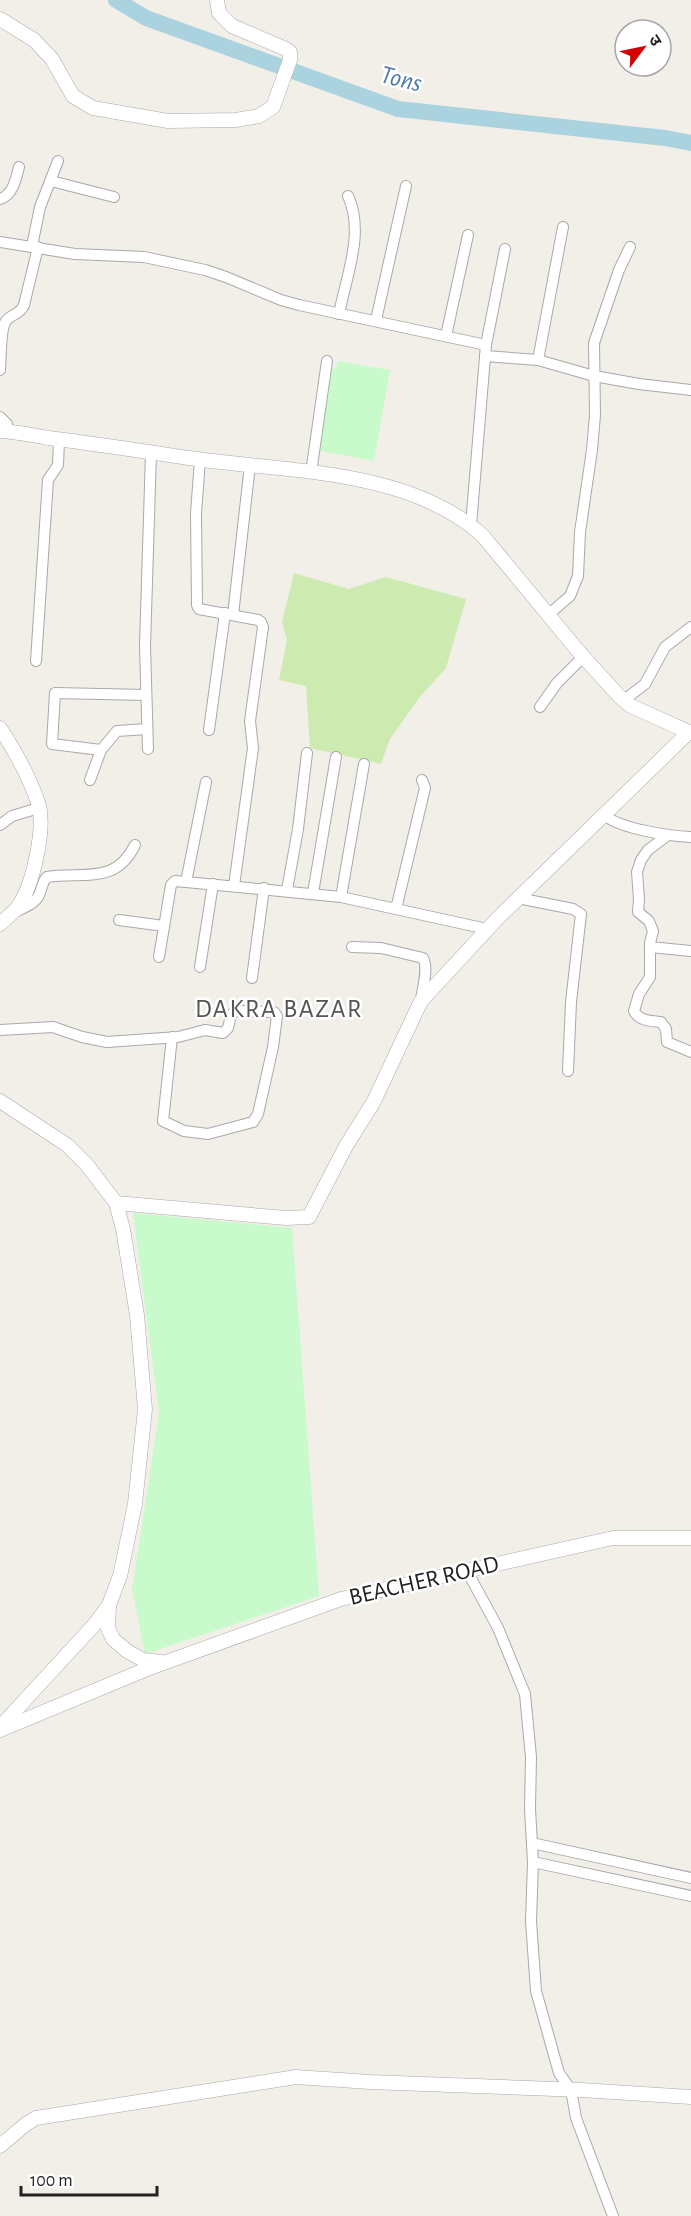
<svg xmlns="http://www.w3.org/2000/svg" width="691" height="2216" font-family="'Alegreya Sans','Noto Sans Devanagari',sans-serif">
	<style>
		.grass { fill: #cdebb0 }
		.park { fill: #c8facc }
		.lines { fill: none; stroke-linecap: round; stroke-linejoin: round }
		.river { stroke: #aad3df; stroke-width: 16 }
		.minor-casing { stroke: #a9a9a9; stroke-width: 12 }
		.tertiary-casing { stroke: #a9a9a9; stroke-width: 15 }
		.minor { stroke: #fff; stroke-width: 10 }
		.tertiary { stroke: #fff; stroke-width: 14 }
		.labels { text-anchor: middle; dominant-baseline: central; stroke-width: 5; stroke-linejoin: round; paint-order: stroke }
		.street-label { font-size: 24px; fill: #222; stroke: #fff }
		.water-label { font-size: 26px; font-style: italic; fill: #4a7aab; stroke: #fff }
		.neighbourhood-label { font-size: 26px; letter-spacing: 1.5px; fill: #555; stroke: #fff }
	</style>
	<rect width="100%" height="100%" fill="#f2efe9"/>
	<path class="grass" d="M 294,573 L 349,589 L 386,577 L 466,599 L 446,668 L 419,698 L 390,739 L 381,764 L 310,748 L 306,686 L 279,680 L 287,640 L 282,622 Z"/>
	<g class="park">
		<path d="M 338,361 L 390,370 L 374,461 L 316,450 L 330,369 L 336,369 Z"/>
		<path d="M 133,1213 L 292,1228 L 319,1596 L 145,1654 L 132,1590 L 159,1413 Z"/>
	</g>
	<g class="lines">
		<path class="river" d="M 116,0 L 146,18 L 398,109 L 665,138 L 691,143"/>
		<defs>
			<g id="minor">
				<path d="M 51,181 L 114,197"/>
				<path d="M 0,199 C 13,195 16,179 19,167"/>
				<path d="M 0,242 L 75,254 L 144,257 L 205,270 L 226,277 L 281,300 L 299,305 L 486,345"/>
				<path d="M 32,246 L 40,207 L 58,161"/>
				<path d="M 339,314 C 346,277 365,232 348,196"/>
				<path d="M 376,320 L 406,186"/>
				<path d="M 446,336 L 468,235"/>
				<path d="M 485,356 L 538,360 L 594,376 L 639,384 L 691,390"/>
				<path d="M 538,360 L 563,227"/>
				<path d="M 0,370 C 1,359 0,329 6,321 C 12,313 19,316 24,305 L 38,247"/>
				<path d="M 0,417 L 7,424 L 8,431"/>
				<path d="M 200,460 L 196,513 L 197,605 L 199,609 L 258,620 L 261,622 L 263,627 L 250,721 L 253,748 L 234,886"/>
				<path d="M 311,473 L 327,361"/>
				<path d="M 471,525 L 486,345 L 505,249"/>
				<path d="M 233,615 L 250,465"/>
				<path d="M 548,615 L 570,596 L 578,576 L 580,532 L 592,450 L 595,415 L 594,343 L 619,270 L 630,247"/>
				<path d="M 36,661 L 48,480 L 58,465 L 59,439"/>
				<path d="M 146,695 L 55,693 L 52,744 L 101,750 L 117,731 L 147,729"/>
				<path d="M 624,700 L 645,684 L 665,647 L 691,627"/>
				<path d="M 540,707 L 557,683 L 583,657"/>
				<path d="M 209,730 L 225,613"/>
				<path d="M 148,749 L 145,646 L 151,453"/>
				<path d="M 90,780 L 101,750"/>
				<path d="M 206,782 L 186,882 L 341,897 L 487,929"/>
				<path d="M 605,816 C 623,829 668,836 691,837"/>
				<path d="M 0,825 L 12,816 L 39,808"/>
				<path d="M 668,835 L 648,850 L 641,860 L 637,872 L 639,899 L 638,912 L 649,921 L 653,931 L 650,943 L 650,977 L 639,994 L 634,1011 C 639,1021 651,1021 661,1022 L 666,1029 L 667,1042 L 691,1052"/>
				<path d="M 287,890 L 298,829 L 307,753"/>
				<path d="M 313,893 L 336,757"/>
				<path d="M 341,897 L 364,764"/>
				<path d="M 518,898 L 573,909 L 581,914 L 571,1002 L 568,1071"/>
				<path d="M 396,909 L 425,788 L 422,780"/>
				<path d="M 15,912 C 23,908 35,904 39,895 C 42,889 42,882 47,877 C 82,871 115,886 135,845"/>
				<path d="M 119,920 L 164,926"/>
				<path d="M 352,947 L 381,948 L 423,958 C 429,969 422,988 421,1001"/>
				<path d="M 650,947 L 691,951"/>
				<path d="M 159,957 L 171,885 L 175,881 L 186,882"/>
				<path d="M 200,967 L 213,884"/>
				<path d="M 252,978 L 264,888"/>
				<path d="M 0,1030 L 53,1027 L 82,1037 L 107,1042 L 178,1037 L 205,1030 L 223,1033 L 228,1028 L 231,1015 L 235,1011 L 274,1012 L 277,1016 L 273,1047 L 258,1114 L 253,1122 L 208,1134 L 184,1131 L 163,1121 L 172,1037"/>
				<path d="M 467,1571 L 498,1628 L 525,1694 L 531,1757 L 530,1809 L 533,1862 L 531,1921 L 536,1991 L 559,2073 L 571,2090 L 576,2118 L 613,2216"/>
				<path d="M 532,1843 L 691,1878"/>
				<path d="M 533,1862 L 691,1896"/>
			</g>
			<g id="tertiary">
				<path d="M 0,19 L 34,40 L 52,59 L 73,96 L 93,108 L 168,121 L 236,120 L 259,116 L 273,107 L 290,60 L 290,52 L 286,49 L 232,26 L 219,13 L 217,0"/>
				<path d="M 0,431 C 17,432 33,435 49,438 C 96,444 142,451 189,458 C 283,472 409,468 483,536 L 579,652 L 620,697 L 631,706 L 691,733"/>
				<path d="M 0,728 C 15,751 31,780 39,806 C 45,829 33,885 19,905 C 15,912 6,918 0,924"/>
				<path d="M 0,1101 L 67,1145 L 87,1165 L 116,1203 L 123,1229 L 137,1315 L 145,1409 L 135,1504 L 120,1576 L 109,1605 L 95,1624 L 0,1727"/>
				<path d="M 116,1203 L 286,1218 L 309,1217 L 346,1146 L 374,1101 L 421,1001 L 497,919 L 689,732"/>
				<path d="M 109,1605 L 108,1628 L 113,1639 L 127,1651 L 143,1660 L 161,1662"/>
				<path d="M 0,1730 L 147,1669 L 341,1599 L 613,1538 L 691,1538"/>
				<path d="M 0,2146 L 26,2124 L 36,2118 L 296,2077 L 370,2082 L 581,2090 L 691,2097"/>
			</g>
		</defs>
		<use href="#minor" class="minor-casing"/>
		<use href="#tertiary" class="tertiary-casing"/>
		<use href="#minor" class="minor"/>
		<use href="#tertiary" class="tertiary"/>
	</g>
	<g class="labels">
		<g class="street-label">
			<text transform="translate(424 1581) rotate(-13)">BEACHER ROAD</text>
		</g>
		<g class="water-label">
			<text transform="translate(401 79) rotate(14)">Tons</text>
		</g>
		<g class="neighbourhood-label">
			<text x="279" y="1009">DAKRA BAZAR</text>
		</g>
	</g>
	<g transform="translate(643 48) rotate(58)"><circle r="28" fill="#ffffff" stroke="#a7a7a7" stroke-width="1.5"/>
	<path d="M0-4.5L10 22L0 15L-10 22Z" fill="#d40000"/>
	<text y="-9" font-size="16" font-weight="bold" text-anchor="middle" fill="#222222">उ</text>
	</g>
	<path d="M21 2186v9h136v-9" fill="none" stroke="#222222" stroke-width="3"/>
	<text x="30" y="2186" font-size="18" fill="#222222" stroke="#ffffff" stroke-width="4.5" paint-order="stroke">100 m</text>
</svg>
